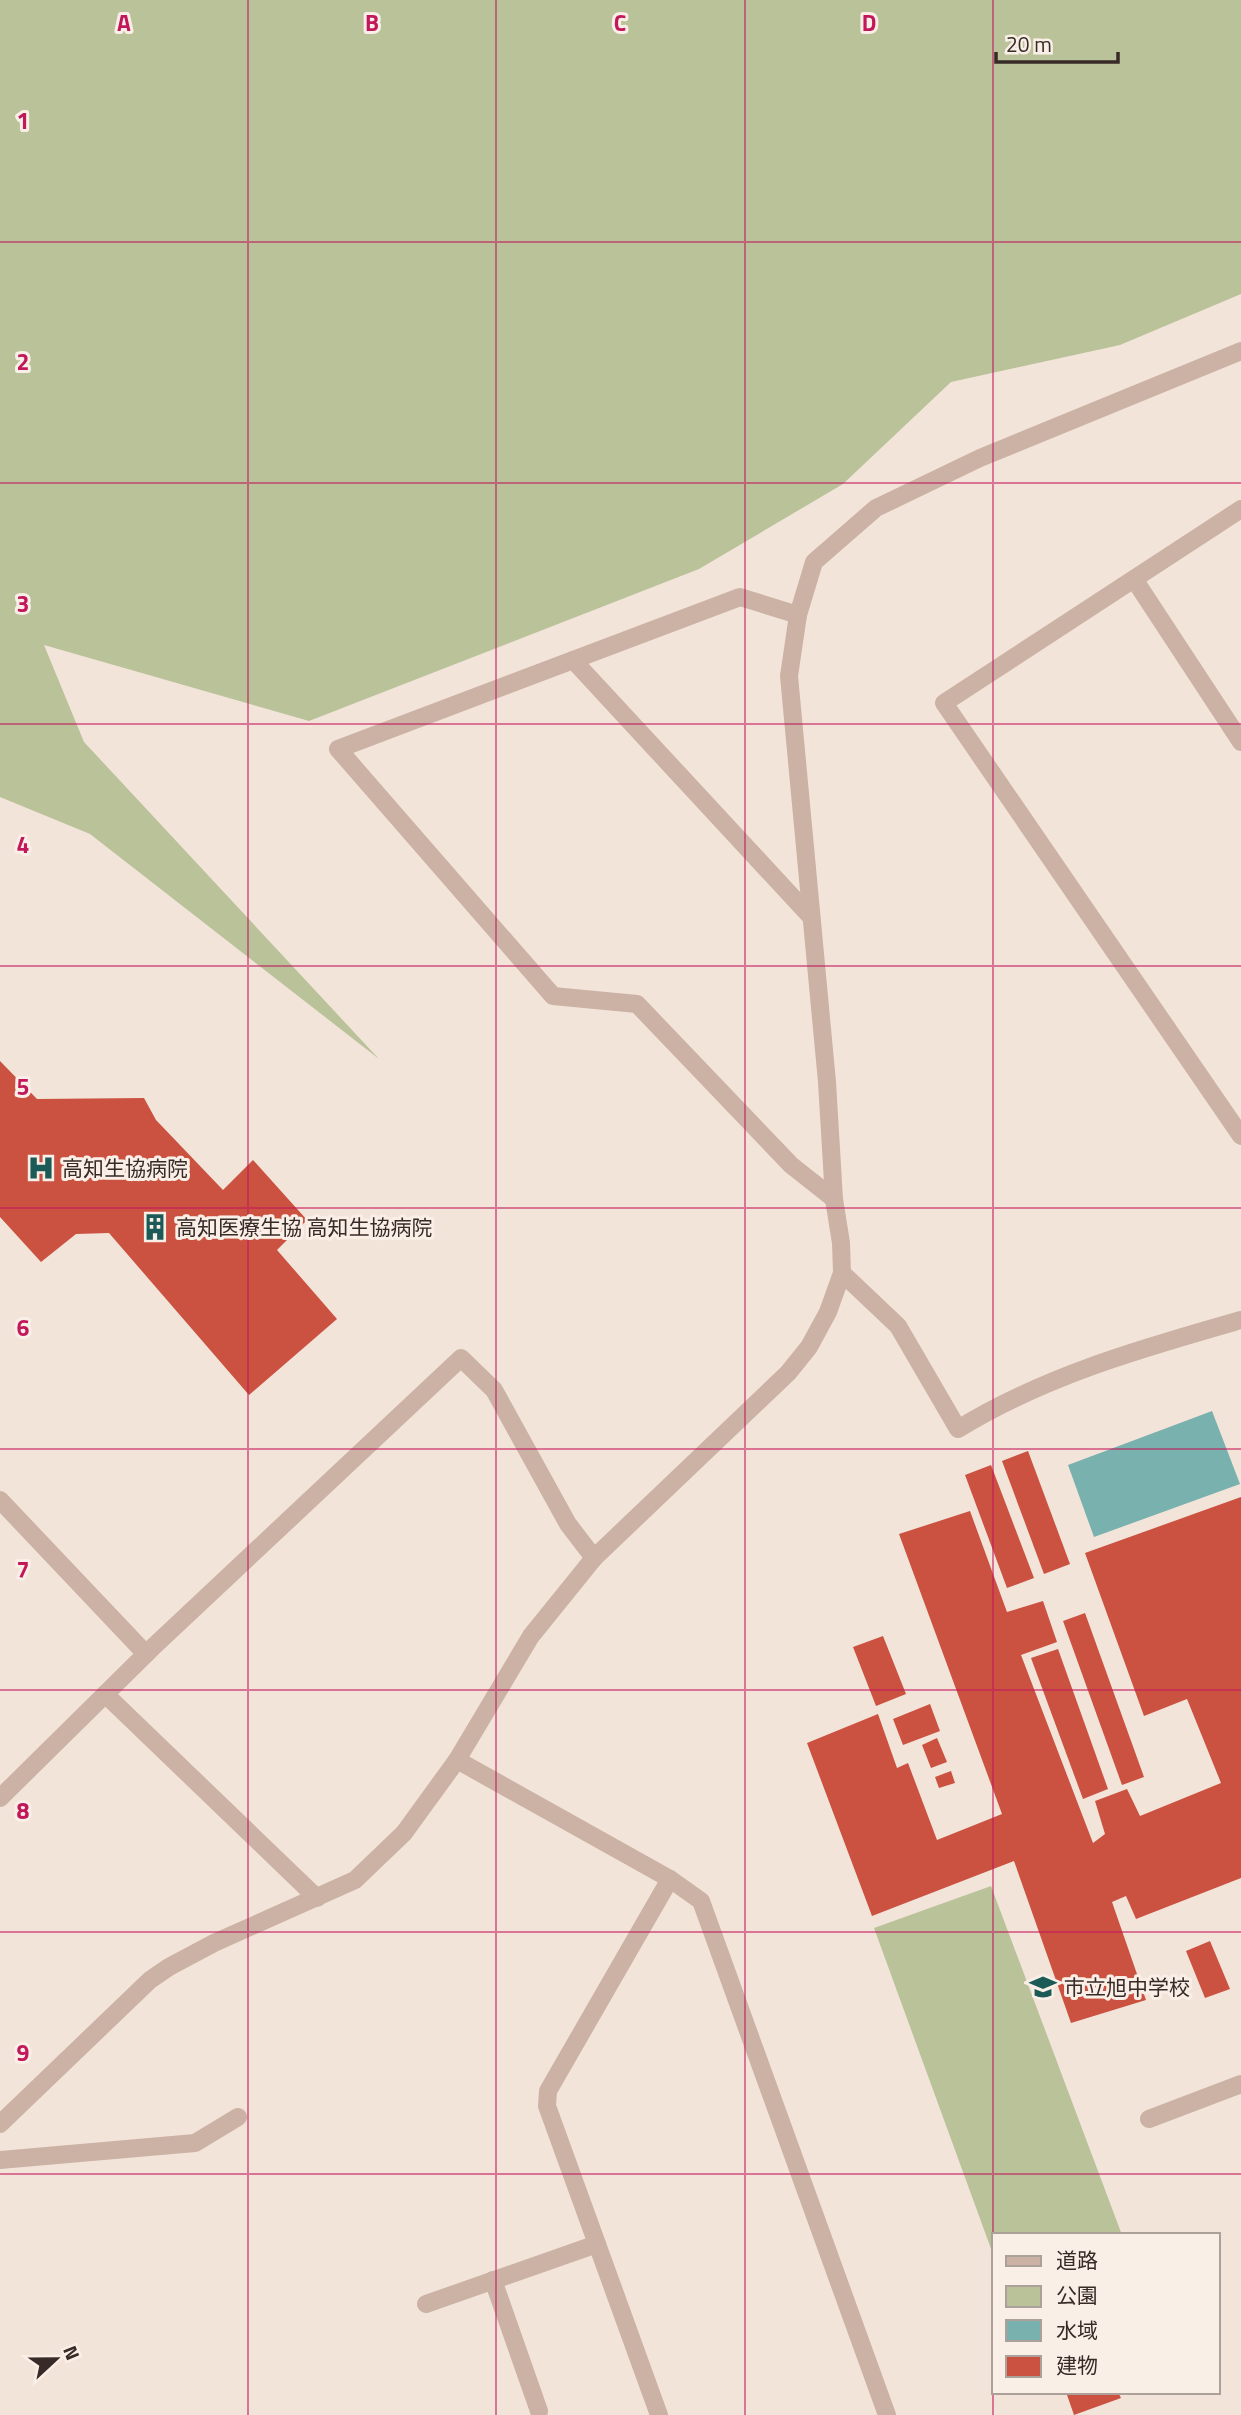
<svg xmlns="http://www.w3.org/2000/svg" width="1241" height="2415" font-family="'Titillium Web','Noto Sans JP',sans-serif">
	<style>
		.green { fill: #b9c299 }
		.water { fill: #78b1ad }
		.building { fill: #cb5140 }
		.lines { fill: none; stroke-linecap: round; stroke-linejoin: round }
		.service { stroke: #cbb2a5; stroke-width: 18 }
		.minor { stroke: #cbb2a5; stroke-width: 18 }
		.tertiary { stroke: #cbb2a5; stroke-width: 18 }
		.grid { fill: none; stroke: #c2185b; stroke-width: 2; stroke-opacity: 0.55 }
		.labels { text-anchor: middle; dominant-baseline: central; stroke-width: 6; stroke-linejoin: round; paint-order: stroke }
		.poi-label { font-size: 21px; fill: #372a27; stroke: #faefe7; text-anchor: start }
		.grid-label { font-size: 23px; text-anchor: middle; font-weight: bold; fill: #c2185b; stroke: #faefe7; stroke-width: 6; stroke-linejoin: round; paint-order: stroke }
	</style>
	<rect width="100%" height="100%" fill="#f3e4da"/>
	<g class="green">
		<path d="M 0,0 L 1241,0 L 1241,294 L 1120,345 L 951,382 L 843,484 L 699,569 L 309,721 L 44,645 L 84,742 L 379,1059 L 90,834 L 0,797 Z"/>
		<path d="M 991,1886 L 1122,2235 L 994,2235 L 994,2257 L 874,1928 Z"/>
	</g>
	<path class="water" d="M 1212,1411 L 1240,1484 L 1094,1537 L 1068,1465 Z"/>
	<g class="building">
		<path d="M 0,1061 L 37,1099 L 144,1098 L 156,1120 L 223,1190 L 253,1160 L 307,1220 L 277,1250 L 337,1319 L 249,1395 L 109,1233 L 76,1234 L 41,1262 L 0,1217 Z"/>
		<path d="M 1028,1451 L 1070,1564 L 1044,1574 L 1002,1461 Z"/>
		<path d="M 991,1465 L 1034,1578 L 1007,1588 L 965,1475 Z"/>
		<path d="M 1241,1497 L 1241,1878 L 1136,1919 L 1126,1896 L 1112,1902 L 1146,2000 L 1071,2023 L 1014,1861 L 872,1916 L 807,1743 L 878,1714 L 897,1768 L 908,1763 L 937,1840 L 1002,1814 L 899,1534 L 970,1511 L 1007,1612 L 1043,1601 L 1057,1642 L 1021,1655 L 1093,1843 L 1105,1834 L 1095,1801 L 1127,1789 L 1140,1816 L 1221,1783 L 1187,1699 L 1144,1716 L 1085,1553 Z"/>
		<path d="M 1085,1613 L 1144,1777 L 1122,1785 L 1063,1621 Z"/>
		<path d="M 883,1636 L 906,1694 L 876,1706 L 853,1647 Z"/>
		<path d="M 1058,1649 L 1108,1789 L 1083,1799 L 1031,1658 Z"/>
		<path d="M 930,1704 L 940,1731 L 903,1745 L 893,1719 Z"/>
		<path d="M 937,1738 L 947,1762 L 931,1768 L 922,1745 Z"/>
		<path d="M 951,1771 L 955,1783 L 939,1788 L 935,1777 Z"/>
		<path d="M 1210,1941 L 1230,1989 L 1205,1998 L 1186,1951 Z"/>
		<path d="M 1066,2392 L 1118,2392 L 1121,2398 L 1074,2415 Z"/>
	</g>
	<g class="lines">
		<path class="service" d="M 1149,2119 L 1241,2084"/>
		<g class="minor">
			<path d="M 1241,509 L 944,703 L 1241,1136"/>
			<path d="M 1134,579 L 1241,742"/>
			<path d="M 798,615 L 740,597 L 338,749 L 553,996 L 637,1004 L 791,1165 L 834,1199"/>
			<path d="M 573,660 L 811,917"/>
			<path d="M 842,1273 L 898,1326 L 958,1429 C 1046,1375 1143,1348 1241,1320"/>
			<path d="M 0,1500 L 146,1654"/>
			<path d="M 105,1694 L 317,1898"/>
			<path d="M 457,1760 L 670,1879 L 701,1901 L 887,2415"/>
			<path d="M 0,1798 L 152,1648 L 461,1358 L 494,1390 L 568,1524 L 594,1558"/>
			<path d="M 0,2160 L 195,2143 L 238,2117"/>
			<path d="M 493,2280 L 539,2411"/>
			<path d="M 426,2304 L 597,2244"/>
			<path d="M 659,2415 L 547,2106 L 548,2091 L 670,1879"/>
		</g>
		<path class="tertiary" d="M 0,2124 L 150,1980 L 169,1967 L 214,1943 L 355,1880 L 404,1833 L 457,1760 L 531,1636 L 594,1558 L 788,1373 L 809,1347 L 828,1312 L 842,1273 L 841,1243 L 834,1199 L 827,1082 L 789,676 L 798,615 L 814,562 L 876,508 L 980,458 L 1241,351"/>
	</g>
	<path class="grid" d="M 248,0 L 248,2415M 496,0 L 496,2415M 745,0 L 745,2415M 993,0 L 993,2415M 0,242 L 1241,242M 0,483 L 1241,483M 0,724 L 1241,724M 0,966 L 1241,966M 0,1208 L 1241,1208M 0,1449 L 1241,1449M 0,1690 L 1241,1690M 0,1932 L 1241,1932M 0,2174 L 1241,2174"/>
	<defs>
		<symbol id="hospital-bare" viewBox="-9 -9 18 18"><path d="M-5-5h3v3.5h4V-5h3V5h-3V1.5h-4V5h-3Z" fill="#1b5a57" stroke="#faefe7" stroke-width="2.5" paint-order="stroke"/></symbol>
		<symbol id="building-bare" viewBox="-9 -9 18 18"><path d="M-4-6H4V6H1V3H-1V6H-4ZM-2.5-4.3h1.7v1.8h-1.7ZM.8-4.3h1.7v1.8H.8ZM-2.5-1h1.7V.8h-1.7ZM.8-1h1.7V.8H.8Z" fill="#1b5a57" stroke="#faefe7" stroke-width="2.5" paint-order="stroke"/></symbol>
		<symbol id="school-bare" viewBox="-9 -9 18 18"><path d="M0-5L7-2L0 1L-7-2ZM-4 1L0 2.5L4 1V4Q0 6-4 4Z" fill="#1b5a57" stroke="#faefe7" stroke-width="2.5" paint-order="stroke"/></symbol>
	</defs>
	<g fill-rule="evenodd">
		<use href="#hospital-bare" x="22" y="1149" width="38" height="38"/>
		<use href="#building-bare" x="136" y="1208" width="38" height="38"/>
		<use href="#school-bare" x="1024" y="1968" width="38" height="38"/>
	</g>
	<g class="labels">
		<g class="poi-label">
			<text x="62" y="1168">高知生協病院</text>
			<text x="176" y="1227">高知医療生協 高知生協病院</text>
			<text x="1064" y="1987">市立旭中学校</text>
		</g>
	</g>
	<g class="grid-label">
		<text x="124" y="31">A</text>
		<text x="372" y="31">B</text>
		<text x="620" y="31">C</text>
		<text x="869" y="31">D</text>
		<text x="23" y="129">1</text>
		<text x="23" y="370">2</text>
		<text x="23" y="612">3</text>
		<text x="23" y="853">4</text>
		<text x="23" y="1095">5</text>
		<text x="23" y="1336">6</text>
		<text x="23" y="1578">7</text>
		<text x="23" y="1819">8</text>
		<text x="23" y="2061">9</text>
	</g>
	<rect x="992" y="2233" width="228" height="161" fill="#faefe7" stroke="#aca09a" stroke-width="2"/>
	<rect x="1006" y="2256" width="35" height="10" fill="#cbb2a5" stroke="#aca09a" stroke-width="2"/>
	<text x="1056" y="2268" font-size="21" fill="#372a27">道路</text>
	<rect x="1006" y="2286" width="35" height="21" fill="#b9c299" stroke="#aca09a" stroke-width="2"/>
	<text x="1056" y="2303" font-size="21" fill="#372a27">公園</text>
	<rect x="1006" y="2320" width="35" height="21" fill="#78b1ad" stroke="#aca09a" stroke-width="2"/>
	<text x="1056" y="2338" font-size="21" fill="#372a27">水域</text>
	<rect x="1006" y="2356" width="35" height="21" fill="#cb5140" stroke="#aca09a" stroke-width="2"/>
	<text x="1056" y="2373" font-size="21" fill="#372a27">建物</text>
	<g transform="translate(56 2359) rotate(68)" stroke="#faefe7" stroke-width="5" paint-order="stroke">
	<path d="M0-5L12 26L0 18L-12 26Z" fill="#372a27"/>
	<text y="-10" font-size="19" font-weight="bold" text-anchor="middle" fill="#372a27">N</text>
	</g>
	<path d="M996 52v10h122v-10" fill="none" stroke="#372a27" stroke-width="3.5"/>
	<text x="1006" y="52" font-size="21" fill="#372a27" stroke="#faefe7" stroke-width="5" paint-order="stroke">20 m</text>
</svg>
